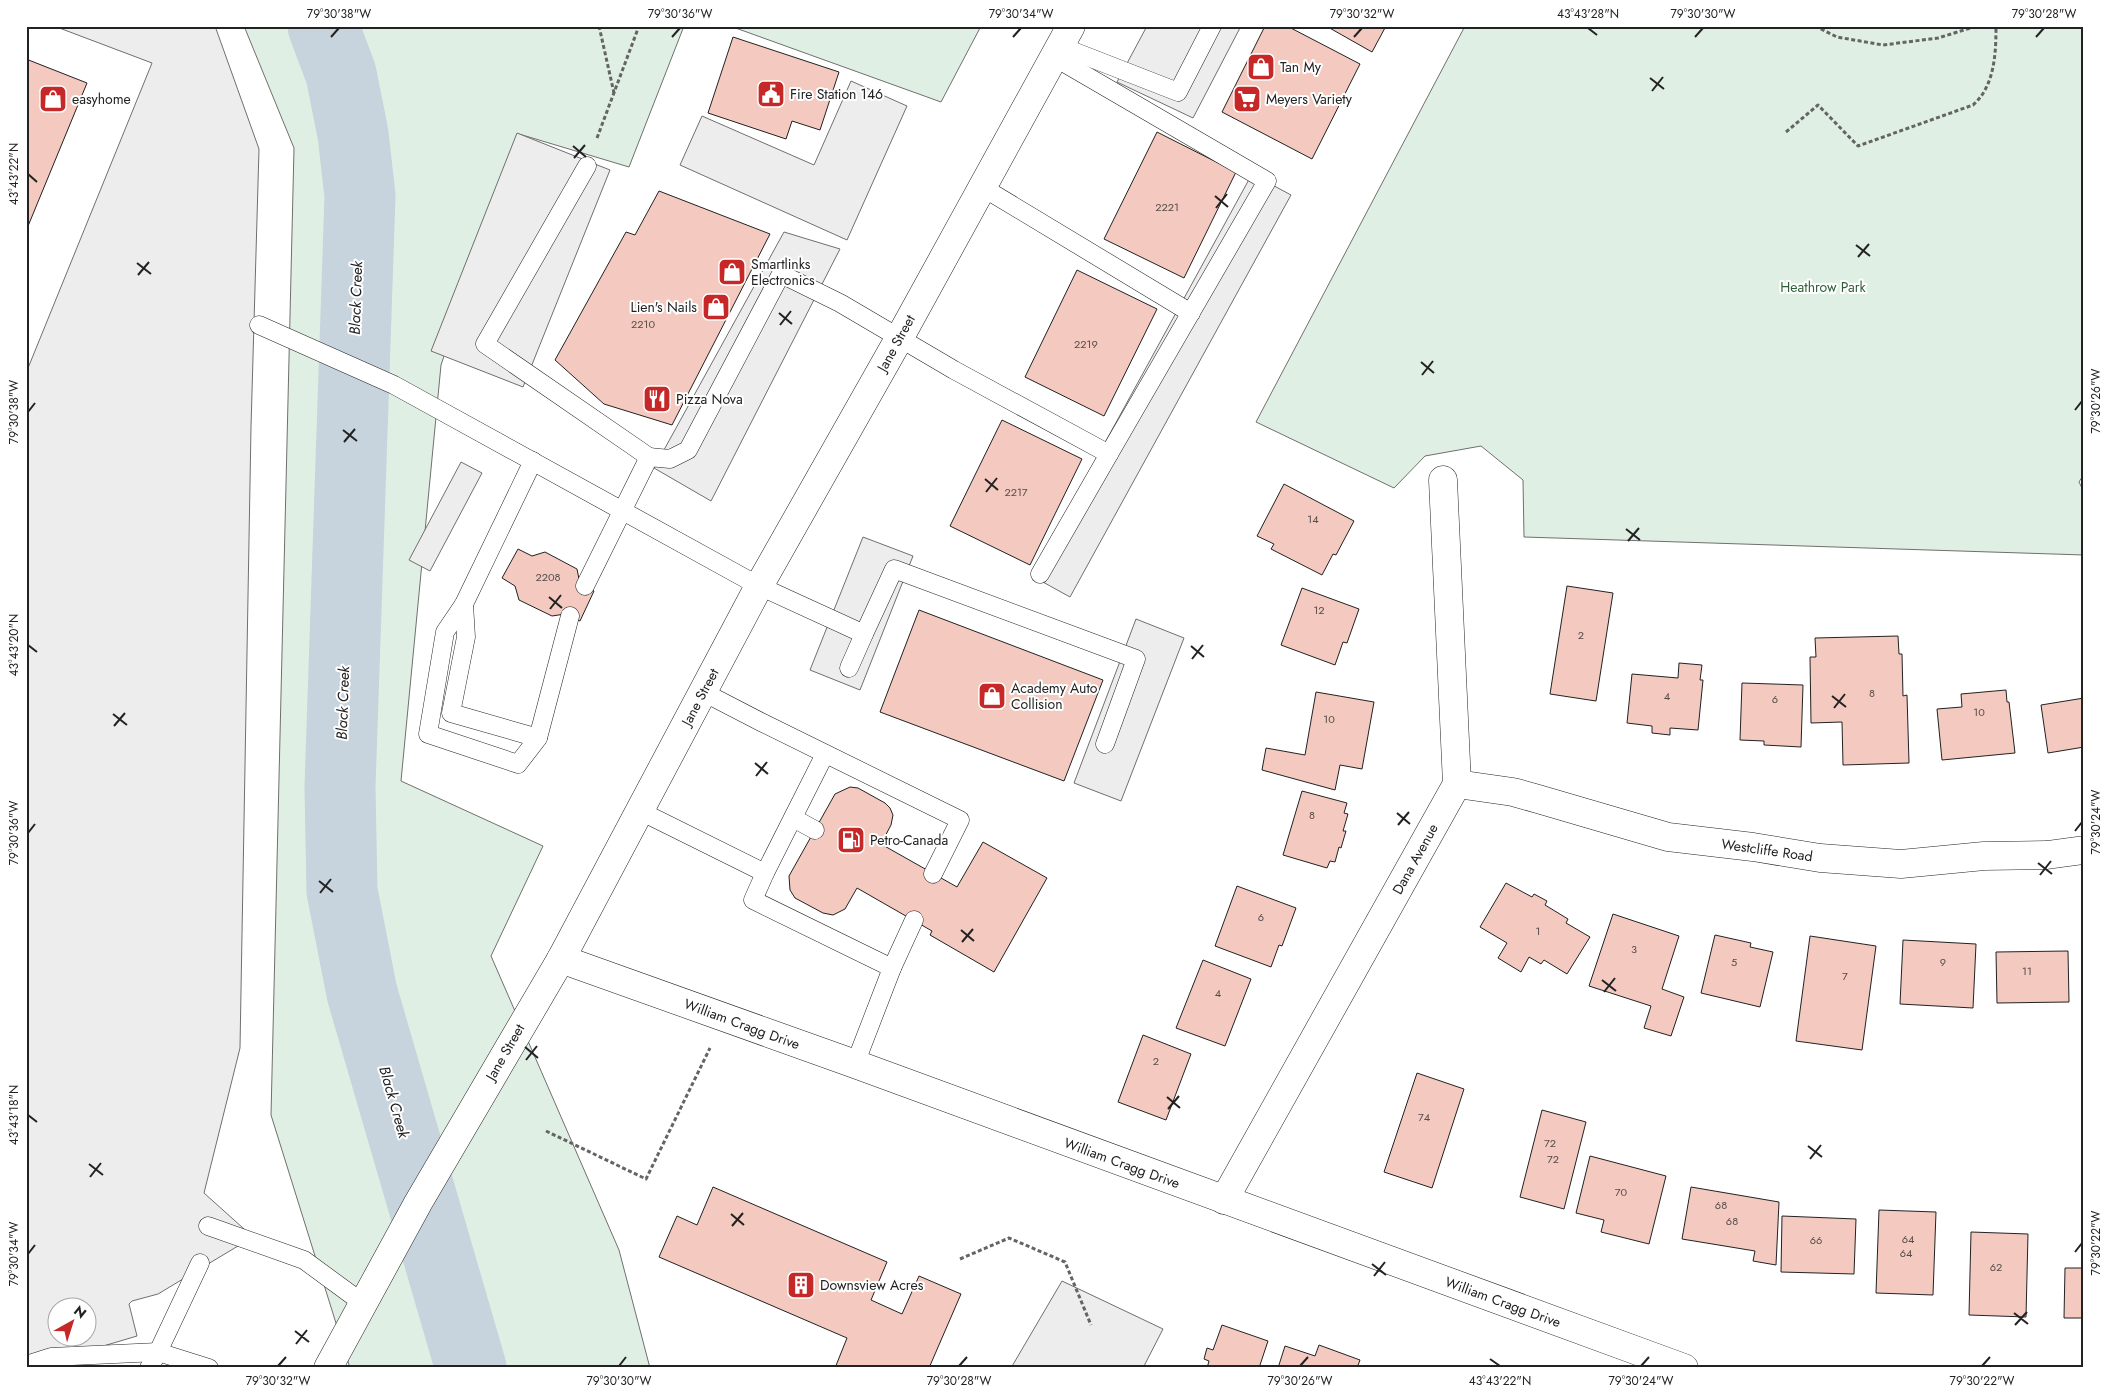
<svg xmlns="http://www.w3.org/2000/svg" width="2110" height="1394" font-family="Jost,sans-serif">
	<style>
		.green { fill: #e0efe3; stroke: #6f6f6f }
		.parking { fill: #ededed; stroke: #6f6f6f; fill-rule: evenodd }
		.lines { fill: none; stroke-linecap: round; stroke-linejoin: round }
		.river { stroke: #c7d3dd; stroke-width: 71 }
		.building { fill: #f3c9c0; stroke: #222 }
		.service-casing { stroke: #222; stroke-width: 19 }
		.minor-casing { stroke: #222; stroke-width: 29 }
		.secondary-casing { stroke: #222; stroke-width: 29 }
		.path { stroke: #646464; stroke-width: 3; stroke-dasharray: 4 2.5; stroke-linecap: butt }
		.service { stroke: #fff; stroke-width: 18 }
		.minor { stroke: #fff; stroke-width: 28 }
		.secondary { stroke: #fff; stroke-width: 28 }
		.ticks { fill: none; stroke: #222; stroke-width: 2 }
		.labels { text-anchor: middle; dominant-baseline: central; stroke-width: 4; stroke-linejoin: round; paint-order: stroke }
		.number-label { font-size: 11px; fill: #564c4a }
		.poi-label { font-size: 14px; fill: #222; stroke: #fff; text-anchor: start }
		.park-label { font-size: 14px; fill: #2f5e38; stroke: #fff }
		.street-label { font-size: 14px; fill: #222; stroke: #fff }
		.water-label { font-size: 15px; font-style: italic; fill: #222; stroke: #fff }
		.neatline { fill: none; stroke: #222; stroke-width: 2 }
		.ticks-label { font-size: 12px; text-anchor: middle; fill: #222 }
	</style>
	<rect width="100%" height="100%" fill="#fff"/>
	<g class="green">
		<path d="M 244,26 L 684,26 L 629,167 L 519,134 L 441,365 L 401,781 L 543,846 L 491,956 L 619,1250 L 650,1368 L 350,1368 L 271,1115 L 294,148 Z"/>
		<path d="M 730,26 L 981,26 L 941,102 Z"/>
		<path d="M 1465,26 L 2084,26 L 2084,474 L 2079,482 L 2084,492 L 2084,555 L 1524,537 L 1523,480 L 1481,446 L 1425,456 L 1394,488 L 1256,422 Z"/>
	</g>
	<g class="parking">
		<path d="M 54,26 L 215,26 L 259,149 L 251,427 L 240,1048 L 204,1193 L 253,1237 L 158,1294 L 132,1301 L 129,1304 L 137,1336 L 83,1352 L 26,1361 L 26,373 L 152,63 ZM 58,1306 L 88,1306 L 88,1336 L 58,1336 Z"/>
		<path d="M 1147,26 L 1241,26 L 1193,118 L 1117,82 Z"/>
		<path d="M 851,81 L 907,106 L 847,240 L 680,165 L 702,116 L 814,165 Z"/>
		<path d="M 517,133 L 610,170 L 523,387 L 431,351 Z"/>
		<path d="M 1252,174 L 1291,195 L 1070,597 L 1032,576 Z"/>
		<path d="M 784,232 L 840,249 L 711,501 L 654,468 Z"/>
		<path d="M 461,462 L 482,473 L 430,571 L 409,560 Z"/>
		<path d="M 863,537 L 913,556 L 860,690 L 810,670 Z"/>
		<path d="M 1136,619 L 1184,638 L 1121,801 L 1074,783 Z"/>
		<path d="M 1062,1281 L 1163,1329 L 1143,1368 L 1011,1368 Z"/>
	</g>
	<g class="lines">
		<path class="river" d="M 323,26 L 341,74 L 353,134 L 360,196 L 340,787 L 342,891 L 362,993 L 471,1368"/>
	</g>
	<g class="building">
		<path d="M 1265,26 L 1287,26 L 1360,64 L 1312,159 L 1222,112 Z"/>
		<path d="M 1326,26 L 1386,26 L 1372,52 Z"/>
		<path d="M 733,37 L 839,72 L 820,130 L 792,121 L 786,139 L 708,113 Z"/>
		<path d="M 26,59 L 87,83 L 26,231 Z"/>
		<path d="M 1157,132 L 1236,172 L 1184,278 L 1104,239 Z"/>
		<path d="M 659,191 L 770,234 L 672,425 L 604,404 L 555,360 L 626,232 L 635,235 Z"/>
		<path d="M 1077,270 L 1157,309 L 1104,416 L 1025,377 Z"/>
		<path d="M 1002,420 L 1082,459 L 1030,565 L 950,526 Z"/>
		<path d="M 1284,484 L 1354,521 L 1336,555 L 1333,554 L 1322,575 L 1271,549 L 1274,544 L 1257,536 Z"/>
		<path d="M 518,549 L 532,556 L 545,552 L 577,569 L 580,584 L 594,591 L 580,621 L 565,614 L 552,616 L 519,600 L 515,586 L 502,578 Z"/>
		<path d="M 1567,586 L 1613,593 L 1596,701 L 1550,694 Z"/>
		<path d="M 1302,588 L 1359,609 L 1347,643 L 1343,642 L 1335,665 L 1281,645 Z"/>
		<path d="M 919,610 L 1103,680 L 1064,781 L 880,712 Z"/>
		<path d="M 1898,636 L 1899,654 L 1902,654 L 1903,696 L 1907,695 L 1909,763 L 1843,765 L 1842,722 L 1811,723 L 1810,657 L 1816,657 L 1815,638 Z"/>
		<path d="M 1679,663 L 1702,665 L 1700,680 L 1703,680 L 1698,730 L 1670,728 L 1670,735 L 1652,733 L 1652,726 L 1627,723 L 1632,674 L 1678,678 Z"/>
		<path d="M 1742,683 L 1803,685 L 1801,747 L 1764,745 L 1764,741 L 1740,740 Z"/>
		<path d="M 2006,690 L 2007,702 L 2009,702 L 2015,753 L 1942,760 L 1937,709 L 1962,707 L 1961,694 Z"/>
		<path d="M 1316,692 L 1374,702 L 1362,769 L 1340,765 L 1335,790 L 1262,770 L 1266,748 L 1305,755 Z"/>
		<path d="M 2084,698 L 2084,747 L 2048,753 L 2041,705 Z"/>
		<path d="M 850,787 L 858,788 L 885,803 L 890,808 L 893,815 L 891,825 L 881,844 L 957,887 L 983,842 L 1047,878 L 994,972 L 930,935 L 932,931 L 857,888 L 845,909 L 833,915 L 823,913 L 795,898 L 790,890 L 789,876 L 835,794 Z"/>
		<path d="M 1302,791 L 1347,803 L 1344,813 L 1348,814 L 1343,831 L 1346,831 L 1341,848 L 1339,847 L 1335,862 L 1330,861 L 1327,868 L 1283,855 Z"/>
		<path d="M 1506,883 L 1532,897 L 1534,894 L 1547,901 L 1545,905 L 1568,919 L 1566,923 L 1590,937 L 1567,974 L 1544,960 L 1541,964 L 1529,957 L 1521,972 L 1498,958 L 1507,943 L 1480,927 Z"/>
		<path d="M 1237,886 L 1296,908 L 1282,946 L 1279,945 L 1271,967 L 1215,946 Z"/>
		<path d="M 1613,914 L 1679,936 L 1662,989 L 1684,997 L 1671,1036 L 1644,1028 L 1651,1006 L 1589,986 Z"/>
		<path d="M 1715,935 L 1751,943 L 1750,947 L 1773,952 L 1760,1007 L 1701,993 Z"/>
		<path d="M 1810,936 L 1876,946 L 1862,1050 L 1796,1041 Z"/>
		<path d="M 1903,940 L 1976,944 L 1973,1008 L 1900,1004 Z"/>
		<path d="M 2068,951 L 2069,1002 L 1997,1003 L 1996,952 Z"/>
		<path d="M 1203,960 L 1251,979 L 1225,1046 L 1176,1028 Z"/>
		<path d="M 1143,1035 L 1191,1054 L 1166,1120 L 1118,1102 Z"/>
		<path d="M 1417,1073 L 1464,1089 L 1432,1188 L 1384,1172 Z"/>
		<path d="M 1542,1110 L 1586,1122 L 1564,1209 L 1520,1197 Z"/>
		<path d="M 1590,1156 L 1666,1176 L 1649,1244 L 1601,1232 L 1604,1220 L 1576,1213 Z"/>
		<path d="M 713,1187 L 887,1262 L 871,1300 L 902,1314 L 919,1276 L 961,1294 L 929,1368 L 835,1368 L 847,1338 L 659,1257 L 677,1216 L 697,1225 Z"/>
		<path d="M 1691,1187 L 1779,1202 L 1776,1265 L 1753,1261 L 1755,1251 L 1682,1239 Z"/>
		<path d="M 1879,1210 L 1936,1212 L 1933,1295 L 1876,1293 Z"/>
		<path d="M 1782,1216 L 1856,1219 L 1854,1274 L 1781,1272 Z"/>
		<path d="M 1971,1232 L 2028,1234 L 2026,1317 L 1969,1315 Z"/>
		<path d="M 2065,1268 L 2084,1268 L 2084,1318 L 2064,1318 Z"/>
		<path d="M 1222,1325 L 1268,1341 L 1259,1368 L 1207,1368 L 1209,1361 L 1204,1359 L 1207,1348 L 1213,1350 Z"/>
		<path d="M 1319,1345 L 1360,1360 L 1357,1368 L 1278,1368 L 1285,1346 L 1315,1356 Z"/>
	</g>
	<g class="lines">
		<defs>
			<g id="service">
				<path d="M 1060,46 L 1178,92 L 1212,26"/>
				<path d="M 1054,57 L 1267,181 L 1109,454"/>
				<path d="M 587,166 L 485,344 L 649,457"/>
				<path d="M 982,187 L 1191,313"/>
				<path d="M 259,325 L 394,385 L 759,586 L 864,634 L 894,569 L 1136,659 L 1105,744"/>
				<path d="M 533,461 L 464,604 L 445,632 L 428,734 L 518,764 L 538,738"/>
				<path d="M 585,586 L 649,457 L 670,459 L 688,450 L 781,274 L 840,303 L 954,370 L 1109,454 L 1040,574"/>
				<path d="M 464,604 L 466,637 L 451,713 L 538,738 L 570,616"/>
				<path d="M 849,668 L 864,634"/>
				<path d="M 703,692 L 761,722 L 960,820 L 933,874"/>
				<path d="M 640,811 L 765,873 L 825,754"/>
				<path d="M 793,818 L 815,830"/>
				<path d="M 765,873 L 753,900 L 892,968"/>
				<path d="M 855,1064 L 892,968 L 914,920"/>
				<path d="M 208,1226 L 304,1260 L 364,1304"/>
				<path d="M 200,1263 L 158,1352 L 209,1368"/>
				<path d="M 26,1365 L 51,1357 L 158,1352"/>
				<path d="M 149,1368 L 158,1352"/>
			</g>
			<g id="minor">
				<path d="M 1457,784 L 1513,792 L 1538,799 L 1668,837 L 1753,847 L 1820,858 L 1901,864 L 1984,856 L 2047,855 L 2084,850"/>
				<path d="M 561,959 L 855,1064 L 1684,1368"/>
				<path d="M 1224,1200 L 1457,784 L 1443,480"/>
			</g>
			<path id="secondary" d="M 328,1368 L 418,1203 L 561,959 L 759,586 L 900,337 L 1071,26"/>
		</defs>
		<use href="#service" class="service-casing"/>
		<use href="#minor" class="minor-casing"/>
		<use href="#secondary" class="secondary-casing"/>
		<g class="path">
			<path d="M 599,26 L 614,93"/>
			<path d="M 1815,26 L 1837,37 L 1883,45 L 1938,38 L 1977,26"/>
			<path d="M 1786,132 L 1818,105 L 1858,146 L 1973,105 C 1995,86 1996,52 1996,26"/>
			<path d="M 597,138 L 639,26"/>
			<path d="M 546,1131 L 646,1179 L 710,1048"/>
			<path d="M 960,1259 L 1009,1238 L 1065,1262 L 1091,1325"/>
		</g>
		<use href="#service" class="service"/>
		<use href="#minor" class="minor"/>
		<use href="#secondary" class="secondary"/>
	</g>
	<path class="ticks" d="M 1588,28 L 1597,35M 331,37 L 339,28M 672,37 L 680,28M 1013,37 L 1021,28M 1354,37 L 1362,28M 1695,37 L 1703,28M 2036,37 L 2044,28M 1650,78 L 1664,89M 1652,91 L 1663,77M 573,146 L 586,157M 574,158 L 585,145M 28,174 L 37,182M 1215,196 L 1228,207M 1216,208 L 1227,194M 1856,245 L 1870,256M 1858,257 L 1869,244M 137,263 L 151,274M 138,275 L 149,262M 779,313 L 792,324M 780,325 L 791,311M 1421,362 L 1434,373M 1422,375 L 1433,361M 2075,410 L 2082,401M 28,412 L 35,403M 343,430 L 357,441M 344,442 L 355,429M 985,479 L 998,490M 986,492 L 997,478M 1626,529 L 1640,540M 1628,541 L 1639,528M 549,597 L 562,608M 550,609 L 561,595M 28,645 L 37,652M 1191,646 L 1204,657M 1192,659 L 1203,645M 1832,696 L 1846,707M 1834,708 L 1845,694M 113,714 L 127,725M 114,726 L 125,713M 755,763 L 768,774M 756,776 L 767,762M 1397,813 L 1410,824M 1398,825 L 1409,812M 2075,831 L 2082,822M 28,833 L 35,824M 2038,863 L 2052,874M 2040,875 L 2051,861M 319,881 L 333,892M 320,893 L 331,879M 961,930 L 974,941M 962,942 L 973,929M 1602,980 L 1616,991M 1604,992 L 1615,978M 525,1047 L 538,1058M 526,1060 L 537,1046M 1167,1097 L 1180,1108M 1168,1109 L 1179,1096M 28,1115 L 37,1122M 1808,1146 L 1822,1157M 1810,1159 L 1821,1145M 89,1164 L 103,1175M 90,1177 L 101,1163M 731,1214 L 744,1225M 732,1226 L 743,1213M 2075,1252 L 2082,1243M 28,1254 L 35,1245M 1372,1264 L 1386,1275M 1374,1276 L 1385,1262M 2014,1313 L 2028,1324M 2015,1325 L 2027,1312M 295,1331 L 309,1342M 296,1344 L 307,1330M 1490,1359 L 1500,1366M 278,1366 L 286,1357M 619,1366 L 626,1357M 959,1366 L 967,1357M 1300,1366 L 1308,1357M 1641,1366 L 1649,1357M 1982,1366 L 1990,1357"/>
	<defs>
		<symbol id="shop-square" viewBox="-11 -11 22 22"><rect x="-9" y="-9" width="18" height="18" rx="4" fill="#c62828" stroke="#fff"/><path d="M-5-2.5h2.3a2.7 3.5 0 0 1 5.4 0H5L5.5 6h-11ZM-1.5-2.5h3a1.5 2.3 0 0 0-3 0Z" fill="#fff"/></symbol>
		<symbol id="civic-square" viewBox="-11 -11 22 22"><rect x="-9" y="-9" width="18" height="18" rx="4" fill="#c62828" stroke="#fff"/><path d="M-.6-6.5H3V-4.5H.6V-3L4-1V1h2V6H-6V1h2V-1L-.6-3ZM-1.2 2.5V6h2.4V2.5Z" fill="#fff"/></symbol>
		<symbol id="supermarket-square" viewBox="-11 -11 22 22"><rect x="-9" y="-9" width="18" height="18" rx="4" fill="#c62828" stroke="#fff"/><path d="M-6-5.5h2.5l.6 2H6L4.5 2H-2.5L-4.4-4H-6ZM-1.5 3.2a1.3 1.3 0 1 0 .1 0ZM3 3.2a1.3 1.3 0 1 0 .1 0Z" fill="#fff"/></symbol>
		<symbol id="restaurant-square" viewBox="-11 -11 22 22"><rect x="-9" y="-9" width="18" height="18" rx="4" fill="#c62828" stroke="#fff"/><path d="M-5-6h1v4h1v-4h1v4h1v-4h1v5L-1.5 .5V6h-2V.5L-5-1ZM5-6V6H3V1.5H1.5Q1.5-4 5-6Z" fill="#fff"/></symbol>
		<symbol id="fuel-square" viewBox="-11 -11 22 22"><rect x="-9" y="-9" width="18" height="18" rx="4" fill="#c62828" stroke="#fff"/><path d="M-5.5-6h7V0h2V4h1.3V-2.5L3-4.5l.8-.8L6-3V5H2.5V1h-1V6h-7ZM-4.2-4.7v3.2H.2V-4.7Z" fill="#fff"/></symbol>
		<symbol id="building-square" viewBox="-11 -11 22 22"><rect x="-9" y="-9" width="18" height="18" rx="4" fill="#c62828" stroke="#fff"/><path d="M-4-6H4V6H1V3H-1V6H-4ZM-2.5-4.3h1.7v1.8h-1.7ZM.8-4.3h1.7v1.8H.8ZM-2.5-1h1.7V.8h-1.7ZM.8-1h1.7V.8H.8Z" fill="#fff"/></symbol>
	</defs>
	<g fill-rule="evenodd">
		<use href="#shop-square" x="1245" y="51" width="32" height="32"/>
		<use href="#civic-square" x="755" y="78" width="32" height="32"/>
		<use href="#shop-square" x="37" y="83" width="32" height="32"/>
		<use href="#supermarket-square" x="1231" y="83" width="32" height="32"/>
		<use href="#shop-square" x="716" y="256" width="32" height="32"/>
		<use href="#shop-square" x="700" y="291" width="32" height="32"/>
		<use href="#restaurant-square" x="641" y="383" width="32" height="32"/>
		<use href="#shop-square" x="976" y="680" width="32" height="32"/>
		<use href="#fuel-square" x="835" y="824" width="32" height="32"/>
		<use href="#building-square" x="785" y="1269" width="32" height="32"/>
	</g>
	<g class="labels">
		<g class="number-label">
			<text x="1167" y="207">2221</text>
			<text x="643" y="324">2210</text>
			<text x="1086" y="344">2219</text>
			<text x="1016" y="492">2217</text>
			<text x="1313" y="519">14</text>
			<text x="548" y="577">2208</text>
			<text x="1319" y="610">12</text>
			<text x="1581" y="635">2</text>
			<text x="1872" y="693">8</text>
			<text x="1667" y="696">4</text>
			<text x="1775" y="699">6</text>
			<text x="1979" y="712">10</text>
			<text x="1329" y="719">10</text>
			<text x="1312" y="815">8</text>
			<text x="1261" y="917">6</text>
			<text x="1538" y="931">1</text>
			<text x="1634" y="949">3</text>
			<text x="1734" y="962">5</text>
			<text x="1943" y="962">9</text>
			<text x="2027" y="971">11</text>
			<text x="1845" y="976">7</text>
			<text x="1218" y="993">4</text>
			<text x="1156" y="1061">2</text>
			<text x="1424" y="1117">74</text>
			<text x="1550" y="1143">72</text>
			<text x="1553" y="1159">72</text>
			<text x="1621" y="1192">70</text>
			<text x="1721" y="1205">68</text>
			<text x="1732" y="1221">68</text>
			<text x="1908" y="1239">64</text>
			<text x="1816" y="1240">66</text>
			<text x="1906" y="1253">64</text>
			<text x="1996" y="1267">62</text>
		</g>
		<g class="poi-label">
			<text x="1280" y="67">Tan My</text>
			<text x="790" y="94">Fire Station 146</text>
			<text x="72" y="99">easyhome</text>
			<text x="1266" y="99">Meyers Variety</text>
			<text x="751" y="264">Smartlinks<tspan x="751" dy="16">Electronics</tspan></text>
			<text x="697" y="307" text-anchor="end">Lien's Nails</text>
			<text x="676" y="399">Pizza Nova</text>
			<text x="1011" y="688">Academy Auto<tspan x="1011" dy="16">Collision</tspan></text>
			<text x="870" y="840">Petro-Canada</text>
			<text x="820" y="1285">Downsview Acres</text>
		</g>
		<g class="park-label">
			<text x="1823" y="287">Heathrow Park</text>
		</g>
		<g class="street-label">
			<text transform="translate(896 343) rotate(-61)">Jane Street</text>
			<text transform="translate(700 697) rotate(-62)">Jane Street</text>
			<text transform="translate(1767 850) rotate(8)">Westcliffe Road</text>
			<text transform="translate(1415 859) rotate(-61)">Dana Avenue</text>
			<text transform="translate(742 1024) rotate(20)">William Cragg Drive</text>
			<text transform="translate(505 1052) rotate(-60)">Jane Street</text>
			<text transform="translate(1122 1163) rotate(20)">William Cragg Drive</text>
			<text transform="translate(1503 1302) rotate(20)">William Cragg Drive</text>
		</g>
		<g class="water-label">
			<text transform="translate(356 298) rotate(-88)">Black Creek</text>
			<text transform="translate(343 703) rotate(-88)">Black Creek</text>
			<text transform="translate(394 1102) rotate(74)">Black Creek</text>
		</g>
	</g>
	<rect width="2110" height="1394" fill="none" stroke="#ffffff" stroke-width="55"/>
	<g transform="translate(72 1322) rotate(39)"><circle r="24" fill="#ffffff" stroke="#a7a7a7"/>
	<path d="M0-4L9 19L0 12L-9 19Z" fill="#c62828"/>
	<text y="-8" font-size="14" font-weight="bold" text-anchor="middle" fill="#222222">N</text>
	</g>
	<rect x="28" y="28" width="2054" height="1338" class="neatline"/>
	<g class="ticks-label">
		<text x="339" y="18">79°30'38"W</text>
		<text x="680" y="18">79°30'36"W</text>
		<text x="1021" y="18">79°30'34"W</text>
		<text x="1362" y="18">79°30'32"W</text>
		<text x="1588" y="18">43°43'28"N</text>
		<text x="1703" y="18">79°30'30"W</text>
		<text x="2044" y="18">79°30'28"W</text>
		<text transform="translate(14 174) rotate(-90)" y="4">43°43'22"N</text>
		<text transform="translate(2096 401) rotate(-90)" y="4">79°30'26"W</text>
		<text transform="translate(14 412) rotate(-90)" y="4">79°30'38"W</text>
		<text transform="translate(14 645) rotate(-90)" y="4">43°43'20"N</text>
		<text transform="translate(2096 822) rotate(-90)" y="4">79°30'24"W</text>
		<text transform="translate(14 833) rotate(-90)" y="4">79°30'36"W</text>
		<text transform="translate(14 1115) rotate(-90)" y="4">43°43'18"N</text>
		<text transform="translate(2096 1243) rotate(-90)" y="4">79°30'22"W</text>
		<text transform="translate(14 1254) rotate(-90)" y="4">79°30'34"W</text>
		<text x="278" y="1385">79°30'32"W</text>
		<text x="619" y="1385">79°30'30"W</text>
		<text x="959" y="1385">79°30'28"W</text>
		<text x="1300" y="1385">79°30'26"W</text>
		<text x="1500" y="1385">43°43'22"N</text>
		<text x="1641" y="1385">79°30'24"W</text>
		<text x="1982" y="1385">79°30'22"W</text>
	</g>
</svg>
